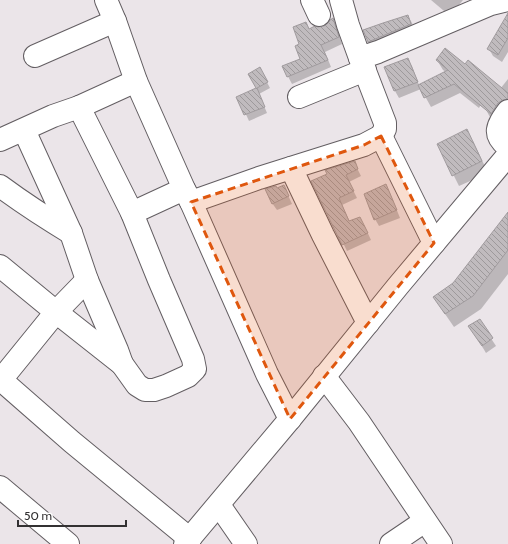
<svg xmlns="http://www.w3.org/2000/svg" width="508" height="544" font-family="Cabin,sans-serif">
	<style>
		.shadow { fill: #0003 }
		.building { fill: url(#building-back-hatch); stroke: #a09b9e }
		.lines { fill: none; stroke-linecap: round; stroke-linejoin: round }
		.minor-casing { stroke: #635e62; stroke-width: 24 }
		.minor { stroke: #fff; stroke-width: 22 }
		.marked { fill: #df570e; fill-opacity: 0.2; stroke: #df570e; stroke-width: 3; stroke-dasharray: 8 5; stroke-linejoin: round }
	</style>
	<defs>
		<pattern id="building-back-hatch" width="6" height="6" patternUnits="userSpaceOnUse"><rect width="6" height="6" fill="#c0bbbe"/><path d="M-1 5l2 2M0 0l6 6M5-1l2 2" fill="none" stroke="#9d999b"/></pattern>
	</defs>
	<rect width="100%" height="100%" fill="#ebe5e9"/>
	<g class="shadow">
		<path d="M 431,0 L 463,0 L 450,16 Z"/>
		<path d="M 408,16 L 412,23 L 415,32 L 373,49 L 368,42 L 365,31 Z"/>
		<path d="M 333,20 L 337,27 L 342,44 L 325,52 L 331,67 L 292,84 L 283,67 L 301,59 L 300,44 L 306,23 L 310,30 L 324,27 Z"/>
		<path d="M 508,30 L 508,52 L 502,62 L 493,56 L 489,49 Z"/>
		<path d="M 407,59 L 412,66 L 419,85 L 446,72 L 443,70 L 437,60 L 465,65 L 491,86 L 479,108 L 460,93 L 431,107 L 421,89 L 399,98 L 395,91 L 385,68 Z"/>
		<path d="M 260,69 L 270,88 L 259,94 L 267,113 L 249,121 L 238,97 L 257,89 L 249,74 Z"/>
		<path d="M 508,79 L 508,110 L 491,119 L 485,108 Z"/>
		<path d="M 473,141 L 488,173 L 459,186 L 438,144 Z"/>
		<path d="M 354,162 L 361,176 L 349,182 L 357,198 L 342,205 L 350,222 L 364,225 L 371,240 L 347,251 L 313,182 Z"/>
		<path d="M 386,186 L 390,193 L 400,218 L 379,226 L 375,219 Z"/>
		<path d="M 277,189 L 287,193 L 292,204 L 277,210 L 272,203 Z"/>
		<path d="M 508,213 L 508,274 L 481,309 L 454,327 L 443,311 Z"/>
		<path d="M 479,320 L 496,346 L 486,353 L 474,333 Z"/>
	</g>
	<g class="building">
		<path d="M 508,13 L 508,38 L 498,55 L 487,49 Z"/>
		<path d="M 408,15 L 411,24 L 368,42 L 363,30 L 383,23 Z"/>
		<path d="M 333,18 L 339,37 L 321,45 L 328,60 L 287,77 L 282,66 L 300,59 L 295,46 L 299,44 L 293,27 L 306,22 L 309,29 L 315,26 L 318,27 L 324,26 L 329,22 L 330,20 Z"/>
		<path d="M 445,48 L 465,64 L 468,60 L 508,93 L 508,99 L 503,100 L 498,103 L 491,114 L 454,84 L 424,98 L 418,85 L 448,70 L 436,60 Z"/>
		<path d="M 408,58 L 418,82 L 394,91 L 384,67 Z"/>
		<path d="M 260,67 L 268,82 L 257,88 L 265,107 L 244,115 L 236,97 L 256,88 L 248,74 Z"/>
		<path d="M 467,129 L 482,161 L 452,176 L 437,144 Z"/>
		<path d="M 355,161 L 358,169 L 346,175 L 354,191 L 339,198 L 349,221 L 360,217 L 368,233 L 342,245 L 311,181 L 327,174 L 325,170 Z"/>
		<path d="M 386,184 L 397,210 L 374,220 L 364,194 Z"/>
		<path d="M 284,185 L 289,196 L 272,204 L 265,189 L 276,186 L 277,188 Z"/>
		<path d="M 508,212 L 508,250 L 473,296 L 445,314 L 433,297 L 453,283 Z"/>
		<path d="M 480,319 L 493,338 L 482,346 L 468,326 Z"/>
	</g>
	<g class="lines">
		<defs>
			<g id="minor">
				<path d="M 106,0 L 115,21 L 136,81 L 184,189 L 191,202 L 267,374 L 290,419"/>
				<path d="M 312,0 L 319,15"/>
				<path d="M 341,0 L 348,25 L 360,58 L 378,52 L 491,4 L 508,0"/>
				<path d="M 35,56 L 115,21"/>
				<path d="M 299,97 L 365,70"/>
				<path d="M 508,111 C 497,126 492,134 508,147"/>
				<path d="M 24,130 L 71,233 L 87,280 L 117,350 L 122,364 L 137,385 L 145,390 L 154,390 L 166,386 L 188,376 L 195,369 L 193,359 L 159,280 L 132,213 L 79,107"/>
				<path d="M 381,136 L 434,243"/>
				<path d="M 0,140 L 53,116 L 79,107 L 136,81"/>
				<path d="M 291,168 L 323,235 L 368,323"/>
				<path d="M 0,186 C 23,203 46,218 71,233"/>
				<path d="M 191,202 L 259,178 L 364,145 L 381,136 L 385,129 L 385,123 L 360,58"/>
				<path d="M 132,213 L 184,189"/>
				<path d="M 0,266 L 56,312 L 122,364"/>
				<path d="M 324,376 L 359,422 L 441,544"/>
				<path d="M 0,379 L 72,442 L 190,539"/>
				<path d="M 0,381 L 56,312 L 87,280"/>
				<path d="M 0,487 L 68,544"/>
				<path d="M 219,505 L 246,544"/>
				<path d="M 185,544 L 290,419 L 398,286 L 508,155"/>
				<path d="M 391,544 L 425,521"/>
			</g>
		</defs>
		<use href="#minor" class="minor-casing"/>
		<use href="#minor" class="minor"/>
	</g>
	<path class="marked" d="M 381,136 L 434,243 L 290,419 L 191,202 L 364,145 Z"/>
	<path d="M18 520v6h108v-6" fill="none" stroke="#333132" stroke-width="2"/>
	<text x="24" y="520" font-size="12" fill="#333132" stroke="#ffffff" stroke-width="3" paint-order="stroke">50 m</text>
</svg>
